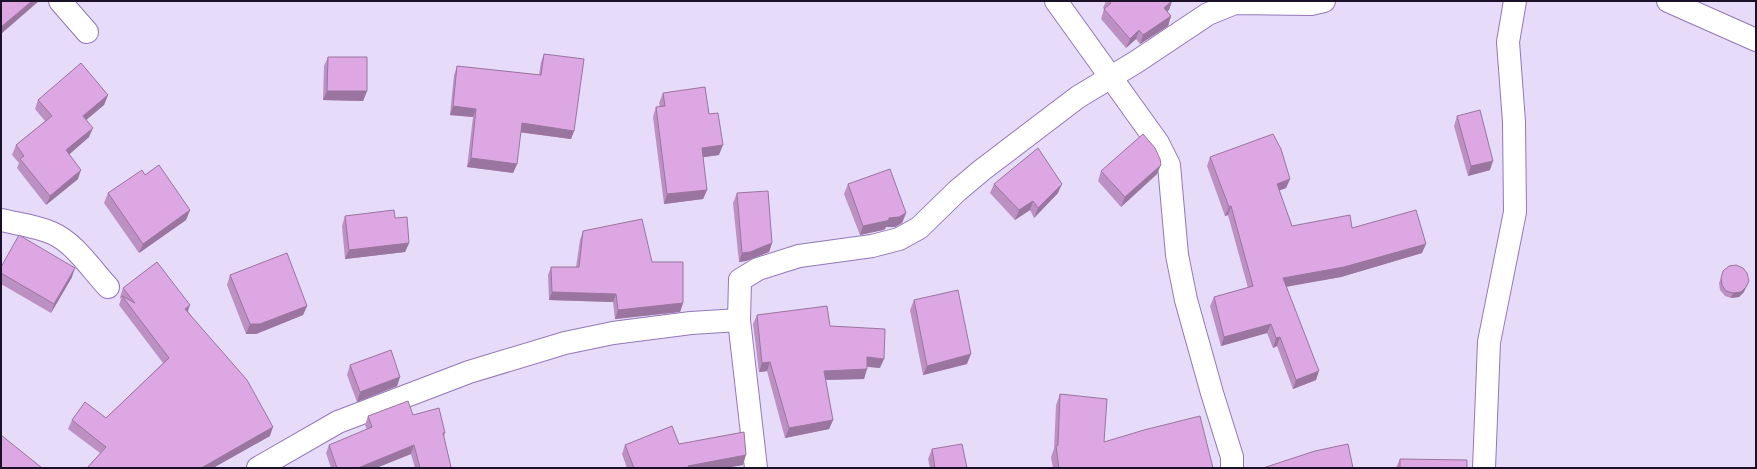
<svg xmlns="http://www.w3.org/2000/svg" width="1757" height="469" font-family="Ubuntu,sans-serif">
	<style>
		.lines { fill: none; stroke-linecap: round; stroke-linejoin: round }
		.minor-casing { stroke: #9377ba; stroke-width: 24 }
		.tertiary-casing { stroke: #9377ba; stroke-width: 24 }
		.minor { stroke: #fff; stroke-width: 22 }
		.tertiary { stroke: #fff; stroke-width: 22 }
		.wall { fill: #bd90c3 }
		.shaded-wall { fill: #9a759f }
		.building { fill: #dca7e3; stroke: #9a759f }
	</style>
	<rect width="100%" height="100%" fill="#e6dbf8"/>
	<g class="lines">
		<defs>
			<g id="minor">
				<path d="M 60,1 L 87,32"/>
				<path d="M 1056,1 L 1158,143 L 1169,165 L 1177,255 L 1186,300 L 1212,393 L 1232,457 L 1232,468"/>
				<path d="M 1668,1 L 1756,40"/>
				<path d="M 1,220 C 18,224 36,226 52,233 C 75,243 91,269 108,287"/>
				<path d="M 258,468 L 338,422 L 469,372 L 565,343 L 613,333 L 691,323 L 739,320"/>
				<path d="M 756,468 L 739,320 L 740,280 L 758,269 L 799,256 L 872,246 L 899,239 L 919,228 L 957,191 L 982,170 L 1078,97 L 1136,62 L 1208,14 L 1235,3 L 1311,4 L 1324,1"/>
			</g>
			<path id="tertiary" d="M 1484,468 L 1489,342 L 1515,212 L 1514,122 L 1508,42 L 1515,1"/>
		</defs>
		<use href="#minor" class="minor-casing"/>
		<use href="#tertiary" class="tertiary-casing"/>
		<use href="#minor" class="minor"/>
		<use href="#tertiary" class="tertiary"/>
	</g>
	<g class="wall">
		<path d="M 1106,1 L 1172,1 L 1169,10 L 1167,11 L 1171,16 L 1168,26 L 1140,44 L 1136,39 L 1126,48 L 1101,19 L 1104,9 L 1103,8 Z"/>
		<path d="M 544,54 L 574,131 L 571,139 L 520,132 L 517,164 L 513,173 L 467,167 L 473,117 L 450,115 L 454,75 L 457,66 L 539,75 L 541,62 Z"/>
		<path d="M 328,57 L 367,91 L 363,101 L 323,100 L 324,66 Z"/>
		<path d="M 663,93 L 709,114 L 719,155 L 703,157 L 707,190 L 703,199 L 664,204 L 653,117 L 656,107 L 660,107 L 659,103 Z"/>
		<path d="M 108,95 L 104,105 L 86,120 L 89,137 L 69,154 L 78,179 L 46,205 L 17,168 L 19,163 L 12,155 L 16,145 L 45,121 L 35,109 L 38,100 Z"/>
		<path d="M 1457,116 L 1490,170 L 1468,176 L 1454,126 Z"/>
		<path d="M 1210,157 L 1290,179 L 1286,188 L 1279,190 L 1292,226 L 1352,228 L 1422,253 L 1341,277 L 1286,286 L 1316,380 L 1293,389 L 1277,346 L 1273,348 L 1267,333 L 1221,346 L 1210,306 L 1214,297 L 1248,288 L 1228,215 L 1225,216 L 1207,166 Z"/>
		<path d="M 1101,171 L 1157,174 L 1121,207 L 1098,181 Z"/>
		<path d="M 145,175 L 190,210 L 186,220 L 139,253 L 104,203 L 108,193 Z"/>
		<path d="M 848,184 L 906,213 L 902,223 L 895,227 L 886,227 L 885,229 L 883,230 L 860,235 L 844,194 Z"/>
		<path d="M 994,184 L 1058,193 L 1034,218 L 1030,210 L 1015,220 L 990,193 Z"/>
		<path d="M 737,193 L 772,243 L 769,252 L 746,261 L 739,262 L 733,203 Z"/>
		<path d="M 345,216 L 409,243 L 405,252 L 345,259 L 342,226 Z"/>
		<path d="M 583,231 L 652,262 L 683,303 L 680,312 L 615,319 L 613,302 L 549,300 L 548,275 L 551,267 L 576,267 L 580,240 Z"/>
		<path d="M 1,267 L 72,277 L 51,313 L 1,284 Z"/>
		<path d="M 230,275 L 307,306 L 303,315 L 256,334 L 246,334 L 227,285 Z"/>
		<path d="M 1721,278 L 1744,292 L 1739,297 L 1731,298 L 1725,296 L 1720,290 L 1719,283 Z"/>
		<path d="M 123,288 L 188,311 L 270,436 L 213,468 L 87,468 L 100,453 L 68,429 L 72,420 L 106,418 L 163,363 L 119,305 L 121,299 L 120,297 Z"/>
		<path d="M 914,300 L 967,364 L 923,375 L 910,310 Z"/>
		<path d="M 757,315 L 830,326 L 880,368 L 867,367 L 864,379 L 825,380 L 833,420 L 829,429 L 785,438 L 767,371 L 759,372 L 753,324 Z"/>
		<path d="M 350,365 L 400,377 L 397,386 L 357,402 L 347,375 Z"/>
		<path d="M 1060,394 L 1104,442 L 1213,468 L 1053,468 L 1051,457 L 1054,449 L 1056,405 Z"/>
		<path d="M 413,415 L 445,433 L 444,437 L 451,468 L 415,468 L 411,454 L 376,468 L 331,468 L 326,453 L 329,445 L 367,430 L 365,425 L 368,416 Z"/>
		<path d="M 679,444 L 743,465 L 725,468 L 627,468 L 622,454 L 625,445 Z"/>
		<path d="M 932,449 L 967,468 L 930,468 L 928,459 Z"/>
		<path d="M 1400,459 L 1467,468 L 1396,468 Z"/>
	</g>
	<g class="shaded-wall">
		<path d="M 32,1 L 39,1 L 1,34 L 1,27 Z"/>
		<path d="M 1172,1 L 1169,10 L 1160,18 L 1164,8 Z"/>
		<path d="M 1171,16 L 1168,26 L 1140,44 L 1143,35 Z"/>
		<path d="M 1139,30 L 1136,39 L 1126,48 L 1130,39 Z"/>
		<path d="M 327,91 L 367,91 L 363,101 L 323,100 Z"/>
		<path d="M 108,95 L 104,105 L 79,126 L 83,116 Z"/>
		<path d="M 453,106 L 476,109 L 473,117 L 450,115 Z"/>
		<path d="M 522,123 L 574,131 L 571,139 L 518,132 Z"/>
		<path d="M 93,128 L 89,137 L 63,160 L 66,150 Z"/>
		<path d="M 723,145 L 719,155 L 698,158 L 702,148 Z"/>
		<path d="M 471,158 L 517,164 L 513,173 L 467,167 Z"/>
		<path d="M 1493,161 L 1490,170 L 1468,176 L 1471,166 Z"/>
		<path d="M 1161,165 L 1157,174 L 1121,207 L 1125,197 Z"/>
		<path d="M 81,170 L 78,179 L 46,205 L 50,196 Z"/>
		<path d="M 1290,179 L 1286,188 L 1273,193 L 1277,184 Z"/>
		<path d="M 1062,184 L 1058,193 L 1034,218 L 1038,208 Z"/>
		<path d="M 707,190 L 703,199 L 664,204 L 667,194 Z"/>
		<path d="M 1033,201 L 1030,210 L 1015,220 L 1019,210 Z"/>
		<path d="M 1231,206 L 1228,215 L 1225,216 L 1229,207 Z"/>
		<path d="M 190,210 L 186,220 L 139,253 L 143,244 Z"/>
		<path d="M 906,213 L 902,223 L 895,227 L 886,227 L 885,229 L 883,230 L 860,235 L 863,226 Z"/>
		<path d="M 409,243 L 405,252 L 345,259 L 349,250 Z"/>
		<path d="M 772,243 L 769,252 L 746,261 L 739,262 L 742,253 Z"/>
		<path d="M 1426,244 L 1422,253 L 1341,277 L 1280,288 L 1283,278 Z"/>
		<path d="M 75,268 L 72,277 L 51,313 L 54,304 Z"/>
		<path d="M 1749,281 L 1744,292 L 1739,297 L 1731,298 L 1733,293 Z"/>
		<path d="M 552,292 L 616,294 L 613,302 L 549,300 Z"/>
		<path d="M 683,303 L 680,312 L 615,319 L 618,310 Z"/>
		<path d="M 190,305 L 187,314 L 185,309 Z"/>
		<path d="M 307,306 L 303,315 L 256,334 L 246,334 L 250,324 Z"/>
		<path d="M 1271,324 L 1267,333 L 1221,346 L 1224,337 Z"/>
		<path d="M 1280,337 L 1277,346 L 1273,348 L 1276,338 Z"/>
		<path d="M 971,354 L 967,364 L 923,375 L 927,366 Z"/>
		<path d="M 867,357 L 884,359 L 880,368 L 864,366 Z"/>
		<path d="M 770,362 L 767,371 L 759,372 L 762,363 Z"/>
		<path d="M 867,369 L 864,379 L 820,380 L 824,371 Z"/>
		<path d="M 1319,371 L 1316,380 L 1293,389 L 1296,380 Z"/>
		<path d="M 400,377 L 397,386 L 357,402 L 360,392 Z"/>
		<path d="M 833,420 L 829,429 L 785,438 L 789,428 Z"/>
		<path d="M 273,427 L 270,436 L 213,468 L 202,468 L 203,467 Z"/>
		<path d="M 414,445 L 411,454 L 376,468 L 358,468 Z"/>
		<path d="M 746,455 L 743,465 L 725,468 L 687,468 L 688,466 Z"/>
	</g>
	<g class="building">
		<path d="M 1,1 L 32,1 L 1,27 Z"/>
		<path d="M 1109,1 L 1172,1 L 1164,8 L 1171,16 L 1143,35 L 1139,30 L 1130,39 L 1104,9 L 1111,3 Z"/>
		<path d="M 544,54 L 584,59 L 574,131 L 522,123 L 517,164 L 471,158 L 476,109 L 453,106 L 457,66 L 541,75 Z"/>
		<path d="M 328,57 L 367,57 L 367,91 L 327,91 Z"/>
		<path d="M 81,63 L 108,95 L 83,116 L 93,128 L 66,150 L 81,170 L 50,196 L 20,159 L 24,156 L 16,145 L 52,116 L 38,100 Z"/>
		<path d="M 705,87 L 709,114 L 718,113 L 723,145 L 702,148 L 707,190 L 667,194 L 656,107 L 665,106 L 663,93 Z"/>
		<path d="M 1480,110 L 1493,161 L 1471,166 L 1457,116 Z"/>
		<path d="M 1143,134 L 1155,148 L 1160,159 L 1161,165 L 1125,197 L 1101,171 Z"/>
		<path d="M 1273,134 L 1281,149 L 1290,179 L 1277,184 L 1292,226 L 1350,215 L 1352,228 L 1416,210 L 1426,244 L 1344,267 L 1283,278 L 1319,371 L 1296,380 L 1280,337 L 1276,338 L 1271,324 L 1224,337 L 1214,297 L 1253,286 L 1231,206 L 1229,207 L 1210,157 Z"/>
		<path d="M 1038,148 L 1062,184 L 1038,208 L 1033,201 L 1019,210 L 994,184 Z"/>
		<path d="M 159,165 L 190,210 L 143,244 L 108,193 L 142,170 L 145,175 Z"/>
		<path d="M 890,169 L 906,213 L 899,217 L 889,218 L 889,220 L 886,221 L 863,226 L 848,184 Z"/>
		<path d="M 768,191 L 772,243 L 750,252 L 742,253 L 737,193 Z"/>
		<path d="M 394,210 L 395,218 L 407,217 L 409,243 L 349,250 L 345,216 Z"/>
		<path d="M 642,219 L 652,262 L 683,262 L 683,303 L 618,310 L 616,294 L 552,292 L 551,267 L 579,267 L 583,231 Z"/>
		<path d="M 19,235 L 75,268 L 54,304 L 1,273 L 1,267 Z"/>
		<path d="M 287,253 L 307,306 L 260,324 L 250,324 L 230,275 Z"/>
		<path d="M 157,262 L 190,305 L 185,309 L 247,380 L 273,427 L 203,467 L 204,468 L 87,468 L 106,447 L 72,420 L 85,402 L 106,418 L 169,358 L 122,296 L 135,303 L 123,288 Z"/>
		<path d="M 1736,265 L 1743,268 L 1747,273 L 1749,281 L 1746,287 L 1741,292 L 1733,293 L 1726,291 L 1722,285 L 1721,278 L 1723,271 L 1729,266 Z"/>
		<path d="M 958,290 L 971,354 L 927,366 L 914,300 Z"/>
		<path d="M 827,306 L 830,326 L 885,329 L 884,359 L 867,357 L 867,369 L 824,371 L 833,420 L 789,428 L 770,362 L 762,363 L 757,315 Z"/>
		<path d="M 391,350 L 400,377 L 360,392 L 350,365 Z"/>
		<path d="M 1060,394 L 1107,399 L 1104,442 L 1144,430 L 1200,416 L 1213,468 L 1059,468 L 1056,446 L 1058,445 Z"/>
		<path d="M 408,401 L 413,415 L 439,408 L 445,433 L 443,433 L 451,467 L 449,468 L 420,468 L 414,445 L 358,468 L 337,468 L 329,445 L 372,427 L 368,416 Z"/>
		<path d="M 672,426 L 679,444 L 744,432 L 746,455 L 688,466 L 689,468 L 634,468 L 625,445 Z"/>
		<path d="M 1,435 L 42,468 L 1,468 Z"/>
		<path d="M 962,444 L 967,468 L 935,468 L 932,449 Z"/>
		<path d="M 1348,444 L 1353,468 L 1263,468 L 1315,451 Z"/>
		<path d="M 1400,459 L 1467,460 L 1467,468 L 1400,468 Z"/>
	</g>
	<rect width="1757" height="469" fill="none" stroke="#1b102a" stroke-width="4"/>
</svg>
